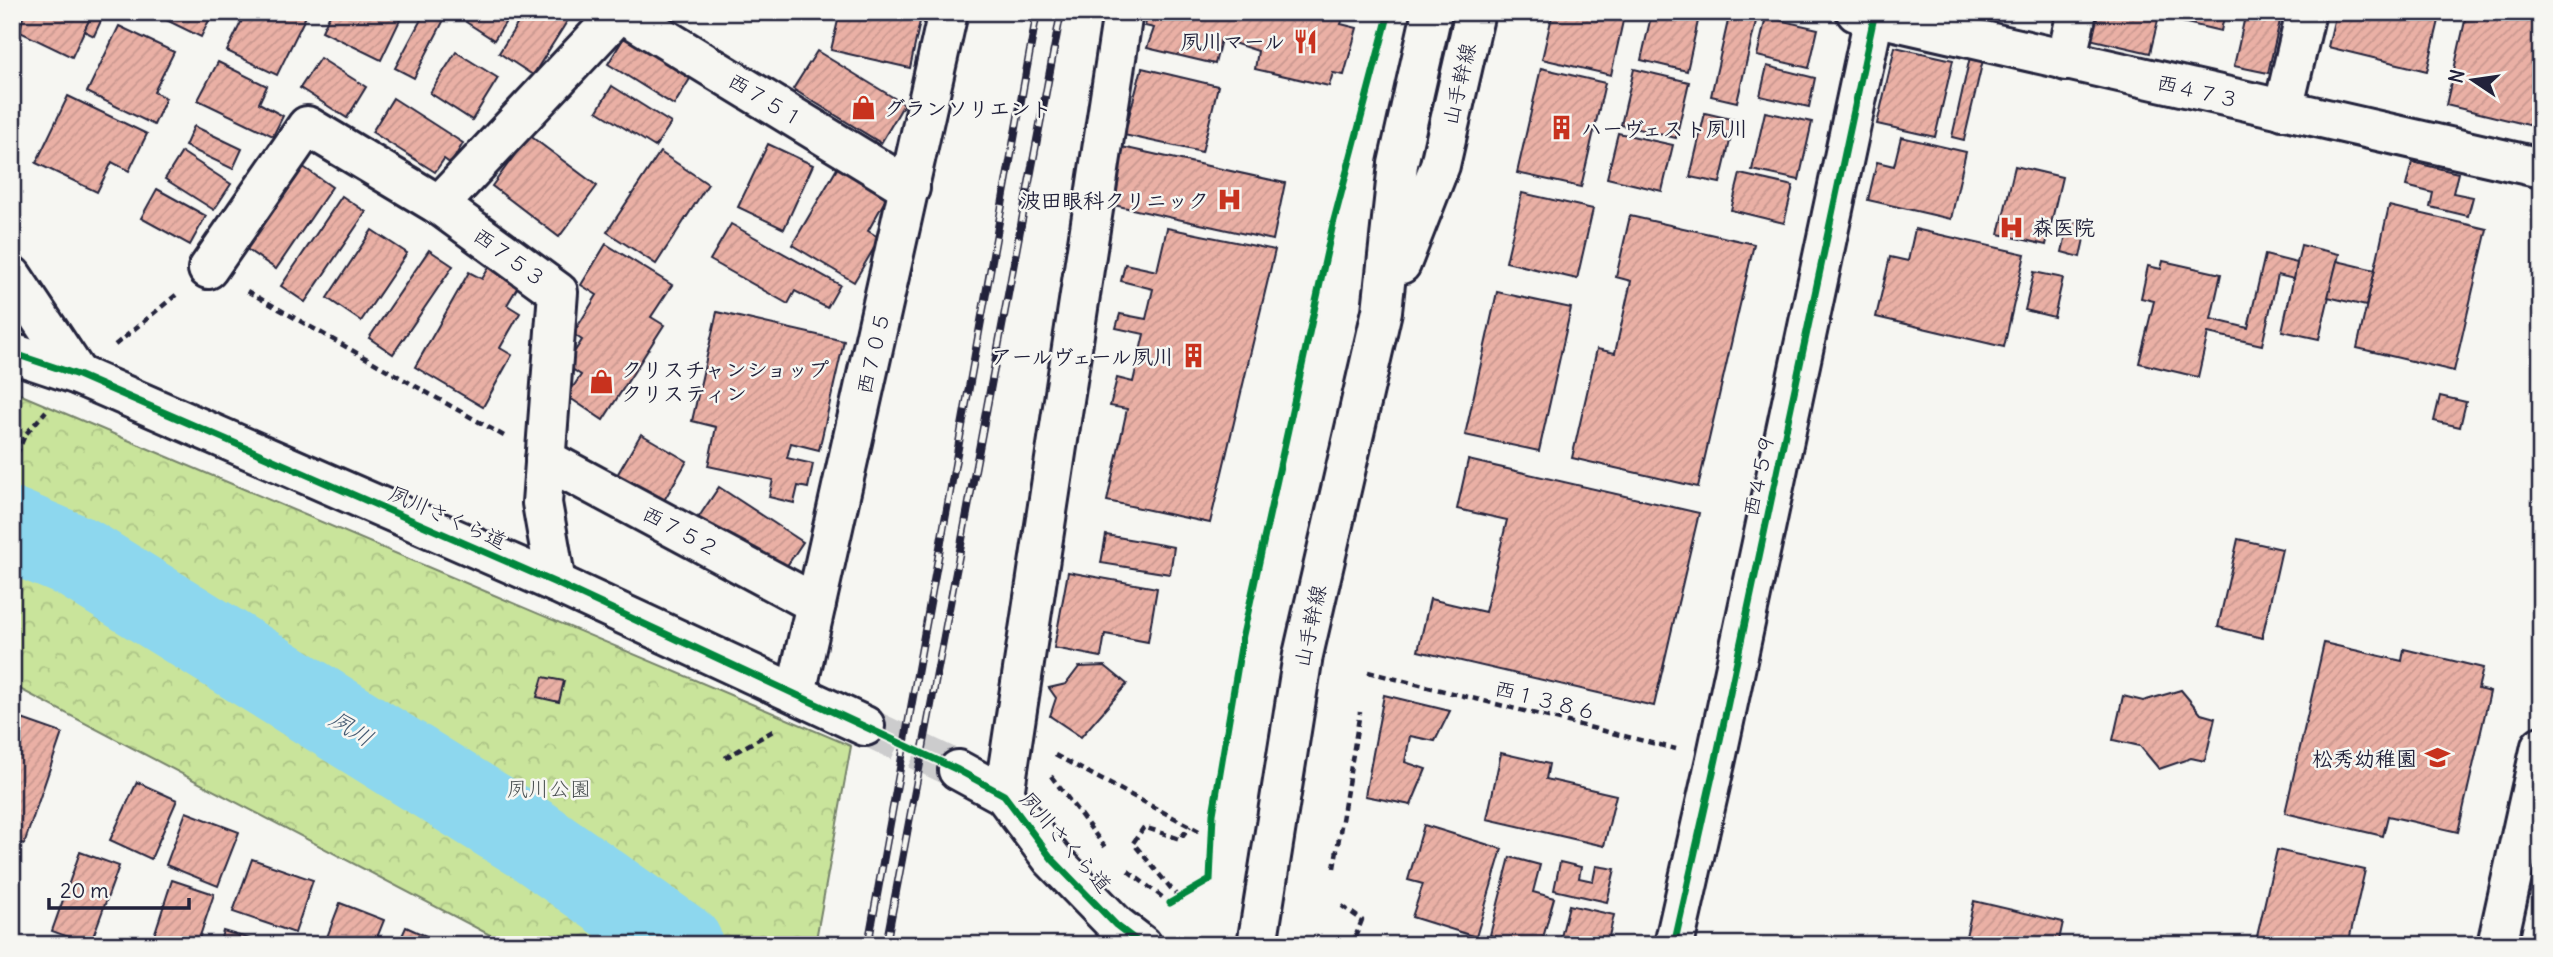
<svg xmlns="http://www.w3.org/2000/svg" width="2553" height="957" font-family="Delius,'Klee One',sans-serif">
	<style>
		.forest { fill: url(#forest-crowns); stroke: #76836b; stroke-width: 2 }
		.lines { fill: none; stroke-linecap: round; stroke-linejoin: round }
		.river { stroke: #8dd7ee; stroke-width: 84 }
		.building { fill: url(#building-hatch); stroke: #22223b; stroke-width: 2 }
		.minor-tunnel { stroke: #cccccd; stroke-width: 38; stroke-dasharray: 38 19; stroke-linecap: butt }
		.minor-casing { stroke: #22223b; stroke-width: 44 }
		.path { stroke: #22223b; stroke-width: 4.5; stroke-dasharray: 7 5; stroke-linecap: butt }
		.minor { stroke: #f6f6f2; stroke-width: 38 }
		.rail-casing { stroke: #22223b; stroke-width: 8 }
		.rail { stroke: #f6f6f2; stroke-width: 5; stroke-dasharray: 16; stroke-linecap: butt }
		.cycleway-casing { stroke: #f6f6f2; stroke-width: 11 }
		.cycleway { stroke: #00873e; stroke-width: 7 }
		.labels { text-anchor: middle; dominant-baseline: central; stroke-width: 5; stroke-linejoin: round; paint-order: stroke }
		.poi-label { font-size: 21px; font-weight: bold; fill: #22223b; stroke: #f6f6f2; text-anchor: end }
		.street-label { font-size: 21px; fill: #22223b; stroke: #f6f6f2 }
		.park-label { font-size: 21px; fill: #4c5253; stroke: #f6f6f2 }
		.water-label { font-size: 23px; font-style: italic; fill: #425871; stroke: #f6f6f2 }
	</style>
	<defs>
		<pattern id="forest-crowns" width="20" height="18" patternUnits="userSpaceOnUse" patternTransform="scale(1.75)"><rect width="20" height="18" fill="#c9e49b"/><path d="M2 6a3 3 0 1 1 6 0M12 15a3 3 0 1 1 6 0" fill="none" stroke="#acc386"/></pattern>
		<pattern id="building-hatch" width="6" height="6" patternUnits="userSpaceOnUse" patternTransform="scale(1.75)"><rect width="6" height="6" fill="#eab0a5"/><path d="M-1 1l2-2M0 6l6-6M5 7l2-2" fill="none" stroke="#c8978f"/></pattern>
	</defs>
	<rect width="100%" height="100%" fill="#f6f6f2"/>
	<filter id="ink" filterUnits="userSpaceOnUse"><feTurbulence type="fractalNoise" baseFrequency=".0143" numOctaves="2"/><feDisplacementMap in="SourceGraphic" scale="14" xChannelSelector="R" yChannelSelector="G"/><feConvolveMatrix kernelMatrix="1 2 1 2 8 2 1 2 1" color-interpolation-filters="sRGB"/></filter>
	<g filter="url(#ink)">
		<path class="forest" d="M 12,391 L 851,746 L 815,945 L 509,945 L 12,685 Z"/>
		<g class="lines">
			<path class="river" d="M 12,530 L 78,558 L 534,841 L 681,945"/>
		</g>
		<g class="building">
			<path d="M 24,12 L 93,12 L 72,57 L 20,32 Z"/>
			<path d="M 93,12 L 105,12 L 94,36 L 84,31 Z"/>
			<path d="M 150,12 L 213,12 L 201,37 Z"/>
			<path d="M 246,12 L 308,12 L 277,75 L 227,51 Z"/>
			<path d="M 331,12 L 394,12 L 402,16 L 381,60 L 322,31 Z"/>
			<path d="M 425,12 L 448,12 L 414,78 L 395,68 Z"/>
			<path d="M 472,12 L 512,12 L 494,40 L 466,22 Z"/>
			<path d="M 525,12 L 573,12 L 533,75 L 499,53 Z"/>
			<path d="M 840,12 L 922,12 L 910,68 L 831,50 Z"/>
			<path d="M 1148,12 L 1241,12 L 1266,18 L 1268,12 L 1341,12 L 1345,13 L 1341,24 L 1357,28 L 1344,75 L 1333,73 L 1329,86 L 1255,69 L 1258,51 L 1221,39 L 1215,64 L 1147,48 L 1154,28 L 1145,26 Z"/>
			<path d="M 1553,12 L 1625,12 L 1611,75 L 1542,59 Z"/>
			<path d="M 1652,12 L 1700,12 L 1687,71 L 1641,60 Z"/>
			<path d="M 1730,12 L 1757,17 L 1737,102 L 1711,96 Z"/>
			<path d="M 2090,12 L 2160,12 L 2150,53 L 2085,38 Z"/>
			<path d="M 2185,12 L 2225,12 L 2221,31 L 2182,22 Z"/>
			<path d="M 2246,12 L 2282,12 L 2268,73 L 2234,66 Z"/>
			<path d="M 2336,12 L 2441,12 L 2427,71 L 2328,47 Z"/>
			<path d="M 2467,12 L 2541,12 L 2541,128 L 2446,105 Z"/>
			<path d="M 1766,17 L 1818,29 L 1809,68 L 1757,56 Z"/>
			<path d="M 119,26 L 174,52 L 154,92 L 166,98 L 154,125 L 87,92 Z"/>
			<path d="M 625,36 L 691,77 L 674,105 L 608,64 Z"/>
			<path d="M 1895,47 L 1953,60 L 1935,137 L 1877,124 Z"/>
			<path d="M 817,51 L 904,104 L 881,143 L 793,89 Z"/>
			<path d="M 456,52 L 498,78 L 472,120 L 430,93 Z"/>
			<path d="M 1970,57 L 1983,60 L 1964,140 L 1952,137 Z"/>
			<path d="M 320,58 L 366,87 L 347,118 L 300,88 Z"/>
			<path d="M 218,62 L 267,86 L 259,103 L 283,116 L 273,136 L 198,100 Z"/>
			<path d="M 1767,66 L 1815,78 L 1809,107 L 1760,96 Z"/>
			<path d="M 1142,68 L 1218,86 L 1202,152 L 1124,135 Z"/>
			<path d="M 1541,68 L 1605,83 L 1581,187 L 1517,173 Z"/>
			<path d="M 1634,69 L 1689,82 L 1676,138 L 1621,125 Z"/>
			<path d="M 612,86 L 671,123 L 655,147 L 597,111 Z"/>
			<path d="M 68,96 L 147,134 L 129,171 L 112,162 L 97,192 L 36,163 Z"/>
			<path d="M 393,98 L 463,143 L 451,164 L 444,159 L 435,172 L 372,132 Z"/>
			<path d="M 1765,112 L 1812,122 L 1799,180 L 1752,170 Z"/>
			<path d="M 1705,113 L 1735,120 L 1720,183 L 1690,177 Z"/>
			<path d="M 194,126 L 242,149 L 233,169 L 185,146 Z"/>
			<path d="M 1618,133 L 1673,145 L 1662,191 L 1607,178 Z"/>
			<path d="M 529,135 L 597,186 L 559,237 L 492,186 Z"/>
			<path d="M 1901,137 L 1966,152 L 1951,219 L 1868,200 L 1877,162 L 1894,166 Z"/>
			<path d="M 768,144 L 813,165 L 784,229 L 738,207 Z"/>
			<path d="M 1122,147 L 1285,183 L 1273,240 L 1109,204 Z"/>
			<path d="M 182,152 L 231,184 L 214,210 L 165,179 Z"/>
			<path d="M 660,152 L 708,184 L 656,264 L 607,232 Z"/>
			<path d="M 2412,162 L 2458,173 L 2453,193 L 2473,197 L 2468,216 L 2430,207 L 2433,193 L 2406,186 Z"/>
			<path d="M 302,166 L 332,187 L 276,269 L 245,248 Z"/>
			<path d="M 2015,166 L 2062,177 L 2046,245 L 1999,234 Z"/>
			<path d="M 838,167 L 887,197 L 868,231 L 880,238 L 854,282 L 792,245 Z"/>
			<path d="M 1740,174 L 1793,186 L 1784,223 L 1731,210 Z"/>
			<path d="M 157,189 L 206,216 L 190,245 L 141,218 Z"/>
			<path d="M 1522,193 L 1593,209 L 1577,279 L 1506,262 Z"/>
			<path d="M 342,196 L 366,212 L 305,302 L 281,286 Z"/>
			<path d="M 2389,206 L 2487,229 L 2454,371 L 2357,348 Z"/>
			<path d="M 1630,216 L 1754,244 L 1698,487 L 1572,458 L 1597,349 L 1615,353 L 1631,281 L 1616,277 Z"/>
			<path d="M 2069,221 L 2087,225 L 2080,257 L 2062,252 Z"/>
			<path d="M 731,224 L 840,285 L 827,308 L 795,291 L 788,304 L 710,260 Z"/>
			<path d="M 1167,228 L 1275,250 L 1210,523 L 1107,501 L 1127,409 L 1110,406 L 1117,378 L 1133,382 L 1144,334 L 1116,328 L 1120,314 L 1146,319 L 1153,289 L 1121,281 L 1125,264 L 1157,271 Z"/>
			<path d="M 1915,229 L 2025,254 L 2004,347 L 1876,317 L 1890,257 L 1908,261 Z"/>
			<path d="M 372,230 L 407,253 L 361,321 L 327,298 Z"/>
			<path d="M 606,244 L 672,285 L 651,317 L 664,325 L 603,420 L 567,396 L 581,375 L 566,365 L 582,340 L 573,334 L 597,295 L 581,285 Z"/>
			<path d="M 2301,245 L 2339,254 L 2319,339 L 2282,331 Z"/>
			<path d="M 429,250 L 453,266 L 393,354 L 369,338 Z"/>
			<path d="M 2265,255 L 2297,263 L 2294,279 L 2278,275 L 2262,345 L 2208,333 L 2198,377 L 2139,363 L 2154,301 L 2141,298 L 2148,266 L 2161,269 L 2163,261 L 2221,274 L 2211,319 L 2248,328 Z"/>
			<path d="M 2337,261 L 2375,270 L 2366,306 L 2328,297 Z"/>
			<path d="M 490,266 L 520,283 L 507,305 L 520,313 L 500,348 L 512,355 L 483,407 L 415,367 L 469,272 L 482,279 Z"/>
			<path d="M 2034,272 L 2063,278 L 2054,317 L 2025,310 Z"/>
			<path d="M 1497,292 L 1571,308 L 1539,451 L 1465,435 Z"/>
			<path d="M 717,312 L 844,341 L 819,450 L 791,443 L 787,458 L 813,464 L 808,488 L 798,486 L 794,503 L 769,497 L 773,480 L 708,466 L 716,427 L 692,421 Z"/>
			<path d="M 2440,396 L 2466,402 L 2460,427 L 2434,421 Z"/>
			<path d="M 641,434 L 687,461 L 659,509 L 613,482 Z"/>
			<path d="M 1468,460 L 1699,513 L 1654,706 L 1418,651 L 1430,599 L 1485,612 L 1507,520 L 1457,509 Z"/>
			<path d="M 719,487 L 803,542 L 782,573 L 692,527 Z"/>
			<path d="M 1106,535 L 1174,547 L 1170,574 L 1101,563 Z"/>
			<path d="M 2238,539 L 2282,549 L 2262,638 L 2218,627 Z"/>
			<path d="M 1068,572 L 1157,588 L 1148,642 L 1105,634 L 1101,657 L 1054,648 Z"/>
			<path d="M 2324,643 L 2402,661 L 2404,649 L 2483,668 L 2478,689 L 2490,692 L 2458,832 L 2388,816 L 2383,836 L 2285,813 Z"/>
			<path d="M 1105,666 L 1127,684 L 1081,737 L 1050,716 L 1056,698 L 1049,688 L 1066,684 L 1079,667 Z"/>
			<path d="M 543,677 L 564,681 L 559,702 L 537,697 Z"/>
			<path d="M 2181,690 L 2201,714 L 2215,718 L 2205,761 L 2191,758 L 2159,769 L 2140,746 L 2113,740 L 2123,696 L 2143,701 Z"/>
			<path d="M 1384,695 L 1450,711 L 1435,741 L 1410,736 L 1405,762 L 1426,769 L 1411,805 L 1365,796 Z"/>
			<path d="M 16,717 L 62,733 L 24,844 L 12,840 L 12,728 Z"/>
			<path d="M 1501,753 L 1549,764 L 1546,779 L 1616,795 L 1604,846 L 1487,819 Z"/>
			<path d="M 137,782 L 177,800 L 151,859 L 110,840 Z"/>
			<path d="M 186,812 L 239,832 L 218,886 L 166,865 Z"/>
			<path d="M 1424,825 L 1502,849 L 1476,937 L 1412,917 L 1423,884 L 1408,880 Z"/>
			<path d="M 2277,850 L 2365,870 L 2348,945 L 2255,945 Z"/>
			<path d="M 80,852 L 119,866 L 90,945 L 52,931 Z"/>
			<path d="M 1510,857 L 1540,865 L 1533,892 L 1554,898 L 1541,945 L 1524,945 L 1490,935 Z"/>
			<path d="M 252,859 L 313,880 L 295,933 L 233,912 Z"/>
			<path d="M 1560,862 L 1581,867 L 1579,878 L 1593,881 L 1596,866 L 1615,869 L 1607,902 L 1554,890 Z"/>
			<path d="M 172,880 L 214,894 L 197,945 L 151,945 Z"/>
			<path d="M 1974,901 L 2063,922 L 2058,945 L 1964,945 Z"/>
			<path d="M 340,903 L 384,920 L 374,945 L 324,945 Z"/>
			<path d="M 1569,905 L 1614,915 L 1607,945 L 1559,945 Z"/>
			<path d="M 406,927 L 446,945 L 398,945 Z"/>
			<path d="M 223,931 L 267,944 L 219,945 Z"/>
		</g>
		<g class="lines">
			<path class="minor-tunnel" d="M 865,726 L 958,770"/>
			<defs>
				<g id="minor">
					<path d="M 621,12 L 910,188"/>
					<path d="M 1856,12 L 2541,168"/>
					<path d="M 2066,61 L 2077,12"/>
					<path d="M 2283,110 L 2306,12"/>
					<path d="M 1401,264 L 1440,165 L 1475,12"/>
					<path d="M 208,269 L 307,126 L 439,205"/>
					<path d="M 12,276 L 78,375"/>
					<path d="M 12,353 L 78,375 L 556,583 L 865,726"/>
					<path d="M 545,459 L 816,604"/>
					<path d="M 556,583 L 542,503 L 558,292 L 439,205 L 620,12"/>
					<path d="M 796,693 L 948,12"/>
					<path d="M 958,770 L 1004,795 L 1052,859 L 1116,925 L 1142,945"/>
					<path d="M 1004,795 L 1123,12"/>
					<path d="M 1257,945 L 1303,655 L 1382,311 L 1398,164 L 1432,12"/>
					<path d="M 1674,945 L 1716,759 L 1875,12"/>
					<path d="M 2497,945 L 2541,746"/>
				</g>
			</defs>
			<use href="#minor" class="minor-casing"/>
			<g class="path">
				<path d="M 247,291 L 504,436"/>
				<path d="M 115,345 L 176,295"/>
				<path d="M 12,466 L 25,435 L 46,411"/>
				<path d="M 1368,672 L 1676,749"/>
				<path d="M 1055,755 L 1199,831"/>
				<path d="M 725,758 L 773,731"/>
				<path d="M 1051,776 L 1105,847"/>
				<path d="M 1334,868 L 1360,712"/>
				<path d="M 1128,871 L 1170,903 L 1210,880 C 1216,750 1246,621 1274,494 C 1300,375 1324,256 1355,138"/>
				<path d="M 1179,898 L 1133,843 L 1144,827 L 1180,839 L 1190,826"/>
				<path d="M 1342,906 L 1362,920 L 1352,945"/>
			</g>
			<use href="#minor" class="minor"/>
			<defs>
				<g id="rail">
					<path d="M 868,945 L 1037,12"/>
					<path d="M 886,945 L 1061,12"/>
				</g>
			</defs>
			<use href="#rail" class="rail-casing"/>
			<use href="#rail" class="rail"/>
			<defs>
				<g id="cycleway">
					<path d="M 12,353 L 78,375 L 556,583 L 958,770 L 1004,795 L 1052,859 L 1116,925 L 1142,945"/>
					<path d="M 1170,903 L 1210,880 L 1213,814 L 1243,635 L 1333,224 L 1389,12"/>
					<path d="M 1674,945 L 1716,759 L 1875,12"/>
				</g>
			</defs>
			<use href="#cycleway" class="cycleway-casing"/>
			<use href="#cycleway" class="cycleway"/>
		</g>
	</g>
	<defs>
		<symbol id="restaurant-bare" viewBox="-9 -9 18 18"><path d="M-5-6h1v4h1v-4h1v4h1v-4h1v5L-1.5 .5V6h-2V.5L-5-1ZM5-6V6H3V1.5H1.5Q1.5-4 5-6Z" fill="#c8321e" stroke="#f6f6f2" stroke-width="2.5" paint-order="stroke"/></symbol>
		<symbol id="shop-bare" viewBox="-9 -9 18 18"><path d="M-5-2.5h2.3a2.7 3.5 0 0 1 5.4 0H5L5.5 6h-11ZM-1.5-2.5h3a1.5 2.3 0 0 0-3 0Z" fill="#c8321e" stroke="#f6f6f2" stroke-width="2.5" paint-order="stroke"/></symbol>
		<symbol id="building-bare" viewBox="-9 -9 18 18"><path d="M-4-6H4V6H1V3H-1V6H-4ZM-2.5-4.3h1.7v1.8h-1.7ZM.8-4.3h1.7v1.8H.8ZM-2.5-1h1.7V.8h-1.7ZM.8-1h1.7V.8H.8Z" fill="#c8321e" stroke="#f6f6f2" stroke-width="2.5" paint-order="stroke"/></symbol>
		<symbol id="hospital-bare" viewBox="-9 -9 18 18"><path d="M-5-5h3v3.5h4V-5h3V5h-3V1.5h-4V5h-3Z" fill="#c8321e" stroke="#f6f6f2" stroke-width="2.5" paint-order="stroke"/></symbol>
		<symbol id="school-bare" viewBox="-9 -9 18 18"><path d="M0-5L7-2L0 1L-7-2ZM-4 1L0 2.5L4 1V4Q0 6-4 4Z" fill="#c8321e" stroke="#f6f6f2" stroke-width="2.5" paint-order="stroke"/></symbol>
	</defs>
	<g fill-rule="evenodd">
		<use href="#restaurant-bare" x="1288" y="24" width="35" height="35"/>
		<use href="#shop-bare" x="846" y="90" width="35" height="35"/>
		<use href="#building-bare" x="1544" y="110" width="35" height="35"/>
		<use href="#hospital-bare" x="1212" y="182" width="35" height="35"/>
		<use href="#hospital-bare" x="1994" y="210" width="35" height="35"/>
		<use href="#building-bare" x="1176" y="338" width="35" height="35"/>
		<use href="#shop-bare" x="584" y="364" width="35" height="35"/>
		<use href="#school-bare" x="2420" y="740" width="35" height="35"/>
	</g>
	<g class="labels">
		<g class="poi-label">
			<text x="1285" y="41">夙川マール</text>
			<text x="884" y="108" text-anchor="start">グランソリエント</text>
			<text x="1581" y="128" text-anchor="start">ハーヴェスト夙川</text>
			<text x="1209" y="200">波田眼科クリニック</text>
			<text x="2032" y="227" text-anchor="start">森医院</text>
			<text x="1174" y="356">アールヴェール夙川</text>
			<text x="621" y="369" text-anchor="start">クリスチャンショップ<tspan x="621" dy="24">クリスティン</tspan></text>
			<text x="2417" y="758">松秀幼稚園</text>
		</g>
		<g class="street-label">
			<text transform="translate(1459 84) rotate(-77)">山手幹線</text>
			<text transform="translate(2198 91) rotate(13)">西４７３</text>
			<text transform="translate(766 100) rotate(31)">西７５１</text>
			<text transform="translate(510 257) rotate(36)">西７５３</text>
			<text transform="translate(873 353) rotate(-77)">西７０５</text>
			<text transform="translate(1759 475) rotate(-78)">西４５９</text>
			<text transform="translate(448 517) rotate(24)">夙川さくら道</text>
			<text transform="translate(681 531) rotate(28)">西７５２</text>
			<text transform="translate(1310 626) rotate(-78)">山手幹線</text>
			<text transform="translate(1546 700) rotate(14)">西１３８６</text>
			<text transform="translate(1066 842) rotate(49)">夙川さくら道</text>
		</g>
		<g class="park-label">
			<text x="549" y="788">夙川公園</text>
		</g>
		<g class="water-label">
			<text transform="translate(352 728) rotate(32)">夙川</text>
		</g>
	</g>
	<rect width="2553" height="957" fill="none" stroke="#f6f6f2" stroke-width="42"/>
	<rect x="21" y="21" width="2511" height="915" fill="none" stroke="#22223b" stroke-width="2.5" filter="url(#ink)"/>
	<g transform="translate(2473 80) rotate(283)" stroke="#f6f6f2" stroke-width="5" paint-order="stroke">
	<path d="M0-5L12 26L0 18L-12 26Z" fill="#22223b"/>
	<text y="-10" font-size="19" font-weight="bold" text-anchor="middle" fill="#22223b">N</text>
	</g>
	<path d="M49 898v10h140v-10" fill="none" stroke="#22223b" stroke-width="3.5"/>
	<text x="60" y="898" font-size="21" fill="#22223b" stroke="#f6f6f2" stroke-width="5" paint-order="stroke">20 m</text>
</svg>
